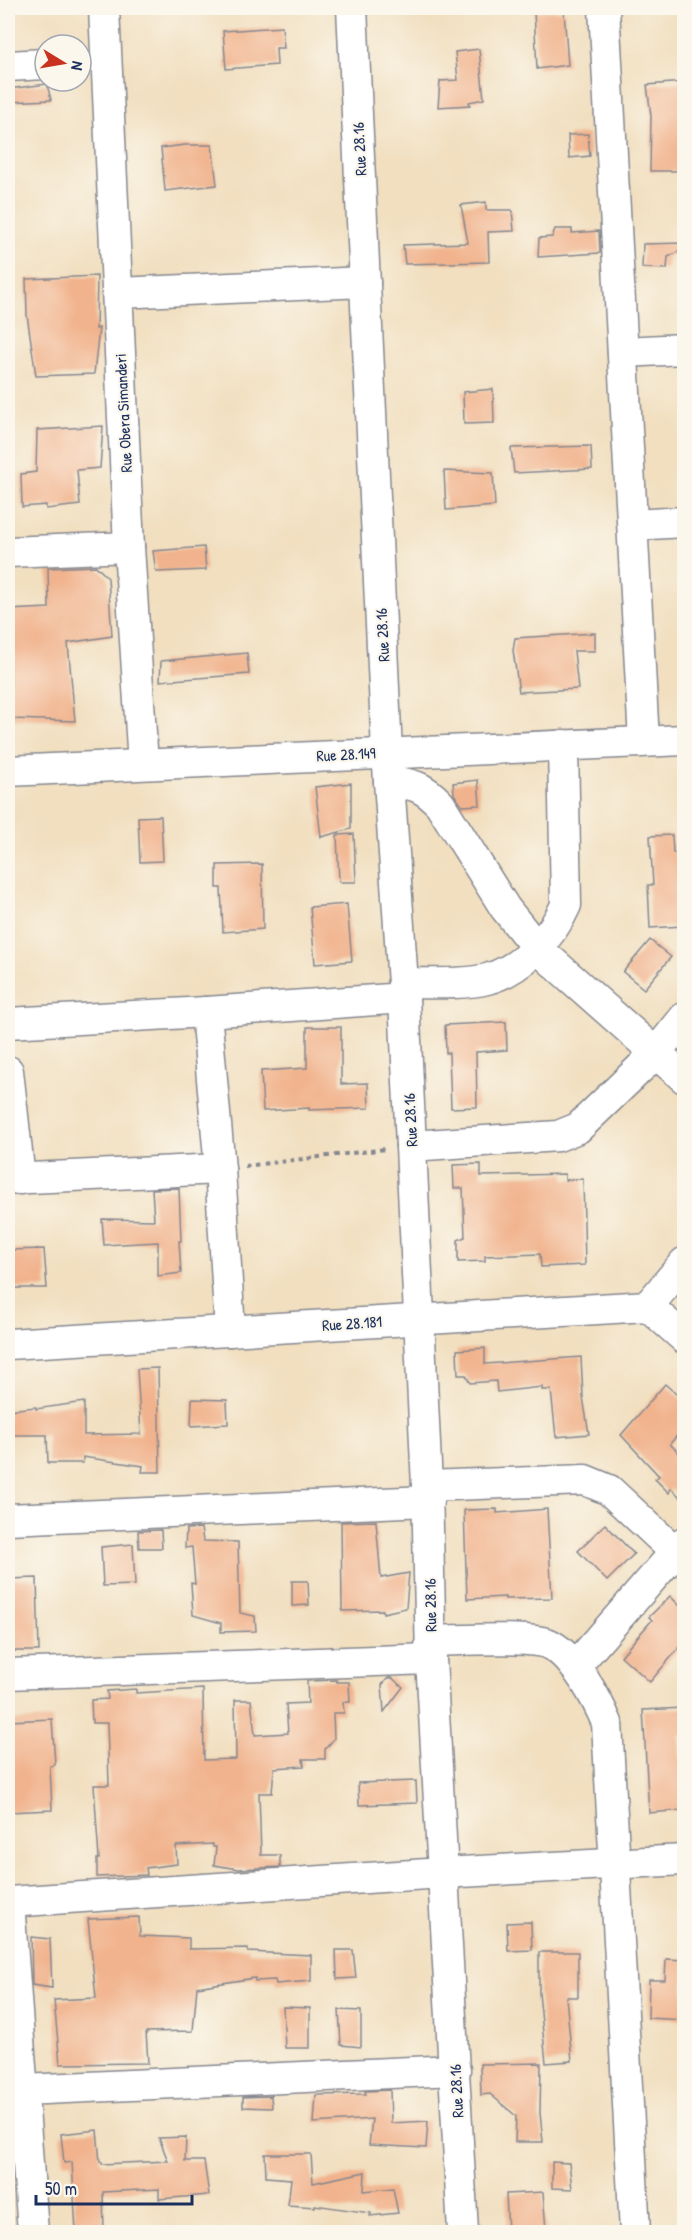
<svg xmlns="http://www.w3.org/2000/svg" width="692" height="2240" font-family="'Patrick Hand',sans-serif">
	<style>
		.building { fill: #f1b38d }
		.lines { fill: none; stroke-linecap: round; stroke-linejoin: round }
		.minor-casing { stroke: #86878f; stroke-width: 33 }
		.path { stroke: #86878f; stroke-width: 4; stroke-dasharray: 4.5 4.5; stroke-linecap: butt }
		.minor { stroke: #fff; stroke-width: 30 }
		.labels { text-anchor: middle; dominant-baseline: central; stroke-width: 4.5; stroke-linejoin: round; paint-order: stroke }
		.street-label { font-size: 16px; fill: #1b2f5e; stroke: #fbf7ec }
	</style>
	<rect width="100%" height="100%" fill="#fbf7ec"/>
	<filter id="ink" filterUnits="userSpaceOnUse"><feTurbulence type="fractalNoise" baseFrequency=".0167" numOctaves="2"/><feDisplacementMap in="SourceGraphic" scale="12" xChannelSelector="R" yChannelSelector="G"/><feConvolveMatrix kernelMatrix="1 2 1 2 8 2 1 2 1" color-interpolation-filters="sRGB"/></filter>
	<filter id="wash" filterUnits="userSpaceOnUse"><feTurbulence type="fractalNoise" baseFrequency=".008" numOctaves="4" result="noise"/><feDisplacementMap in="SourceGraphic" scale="24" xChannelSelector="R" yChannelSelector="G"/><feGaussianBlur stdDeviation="1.35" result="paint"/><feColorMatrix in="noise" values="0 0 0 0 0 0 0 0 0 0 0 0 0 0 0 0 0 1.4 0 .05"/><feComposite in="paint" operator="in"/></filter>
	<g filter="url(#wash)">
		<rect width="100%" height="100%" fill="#f1dfc0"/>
		<g id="blocks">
			<g class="building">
				<path d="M 534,11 L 564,11 L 568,65 L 537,69 Z"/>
				<path d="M 282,27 L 284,48 L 276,48 L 277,65 L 226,69 L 223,31 Z"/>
				<path d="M 479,49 L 484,99 L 469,102 L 470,105 L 438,107 L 440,81 L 458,80 L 455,52 Z"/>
				<path d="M 684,82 L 684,171 L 650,171 L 651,116 L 647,85 Z"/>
				<path d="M 47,84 L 51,100 L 8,102 L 8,89 Z"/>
				<path d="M 588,134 L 590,156 L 569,158 L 568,135 Z"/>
				<path d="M 185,145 L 212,145 L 217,185 L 165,191 L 161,148 Z"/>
				<path d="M 486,202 L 486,210 L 512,210 L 514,231 L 488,232 L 489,262 L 405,264 L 403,245 L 468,243 L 461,205 Z"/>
				<path d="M 555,229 L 572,229 L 572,233 L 599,231 L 600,253 L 538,257 L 539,238 L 552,237 Z"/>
				<path d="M 684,243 L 684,249 L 668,257 L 667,269 L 642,268 L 643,244 Z"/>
				<path d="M 97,276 L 96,329 L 99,328 L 94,374 L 36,376 L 27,315 L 26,279 Z"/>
				<path d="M 493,389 L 494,423 L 464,424 L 463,392 Z"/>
				<path d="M 103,426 L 100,468 L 77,470 L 80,505 L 46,509 L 46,505 L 22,507 L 21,474 L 36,472 L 37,430 Z"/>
				<path d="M 591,446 L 592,469 L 514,473 L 511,448 Z"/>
				<path d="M 444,471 L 493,473 L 495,506 L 446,510 Z"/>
				<path d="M 204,547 L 206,570 L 156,572 L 153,551 Z"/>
				<path d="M 96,566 L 108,578 L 112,636 L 68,643 L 75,721 L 11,719 L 10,642 L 8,642 L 8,610 L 49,608 L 48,568 Z"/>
				<path d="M 595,633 L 595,651 L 574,651 L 578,689 L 519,692 L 513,650 L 515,638 Z"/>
				<path d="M 247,653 L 249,674 L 160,681 L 161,661 Z"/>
				<path d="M 478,780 L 480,805 L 462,806 L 454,794 L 453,783 Z"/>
				<path d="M 351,783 L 351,829 L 321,837 L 315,787 Z"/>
				<path d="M 161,816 L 163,861 L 140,862 L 138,817 Z"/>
				<path d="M 354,834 L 356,882 L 339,882 L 337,835 Z"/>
				<path d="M 672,835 L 673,853 L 678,853 L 683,926 L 650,928 L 648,885 L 653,885 L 650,836 Z"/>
				<path d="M 262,864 L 263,929 L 223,932 L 221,888 L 217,888 L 217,865 Z"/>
				<path d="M 347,904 L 352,961 L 315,964 L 310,907 Z"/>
				<path d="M 650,940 L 671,957 L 644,989 L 623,972 Z"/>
				<path d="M 506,1022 L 507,1050 L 476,1052 L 477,1107 L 451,1108 L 449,1053 L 446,1053 L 445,1025 Z"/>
				<path d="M 307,1027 L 341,1027 L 341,1084 L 368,1083 L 369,1108 L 309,1110 L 309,1108 L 263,1111 L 261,1071 L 307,1068 Z"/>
				<path d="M 481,1164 L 481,1176 L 565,1174 L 565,1180 L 583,1179 L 585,1265 L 541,1267 L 540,1254 L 485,1256 L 485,1261 L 458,1262 L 458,1240 L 465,1237 L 463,1188 L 454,1188 L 453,1165 Z"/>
				<path d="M 179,1188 L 181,1241 L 179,1241 L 181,1273 L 158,1276 L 158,1242 L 104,1245 L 102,1219 L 154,1220 L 152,1189 Z"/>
				<path d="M 44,1249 L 47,1288 L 8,1288 L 8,1250 Z"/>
				<path d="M 485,1348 L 485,1364 L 581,1357 L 583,1397 L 589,1434 L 556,1437 L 551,1390 L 542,1390 L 542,1387 L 497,1392 L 496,1381 L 470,1383 L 466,1375 L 458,1375 L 457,1350 Z"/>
				<path d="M 158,1368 L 160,1472 L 142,1472 L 143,1466 L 83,1457 L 83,1463 L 48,1463 L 47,1435 L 8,1435 L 8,1410 L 36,1407 L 36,1409 L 84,1402 L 84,1435 L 141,1434 L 137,1369 Z"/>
				<path d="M 665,1384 L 684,1401 L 684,1427 L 670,1444 L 680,1454 L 684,1449 L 684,1501 L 671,1488 L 669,1493 L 655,1479 L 659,1476 L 621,1435 Z"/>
				<path d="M 192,1399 L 227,1400 L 228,1424 L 191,1426 Z"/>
				<path d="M 497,1509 L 497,1513 L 547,1509 L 552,1598 L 505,1599 L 505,1597 L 467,1599 L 464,1510 Z"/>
				<path d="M 376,1521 L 381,1578 L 409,1573 L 406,1608 L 383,1613 L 383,1610 L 342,1611 L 341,1522 Z"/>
				<path d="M 605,1524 L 634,1554 L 607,1581 L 578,1551 Z"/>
				<path d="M 201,1528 L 203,1541 L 238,1542 L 240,1613 L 255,1616 L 256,1631 L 221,1632 L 221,1623 L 193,1615 L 191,1583 L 195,1584 L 192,1547 L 185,1548 L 186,1529 Z"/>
				<path d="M 161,1530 L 162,1548 L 139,1548 L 138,1531 Z"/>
				<path d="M 133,1544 L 135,1585 L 103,1586 L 101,1547 Z"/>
				<path d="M 37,1578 L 39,1651 L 8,1651 L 8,1579 Z"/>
				<path d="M 292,1581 L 308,1581 L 309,1605 L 292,1606 Z"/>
				<path d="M 670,1596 L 684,1610 L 684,1642 L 650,1682 L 621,1656 L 652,1620 L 649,1617 Z"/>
				<path d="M 388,1678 L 392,1678 L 403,1687 L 384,1712 L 382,1685 Z"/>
				<path d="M 337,1680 L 337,1682 L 349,1682 L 350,1702 L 343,1702 L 344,1713 L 333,1713 L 334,1739 L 325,1749 L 325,1759 L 303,1759 L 304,1766 L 274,1768 L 272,1793 L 259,1793 L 261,1855 L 280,1855 L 280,1867 L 239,1869 L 214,1865 L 216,1847 L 213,1847 L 213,1844 L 176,1846 L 177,1864 L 146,1868 L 147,1875 L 97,1877 L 97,1859 L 99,1859 L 94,1785 L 109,1785 L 107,1723 L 92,1723 L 91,1700 L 108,1699 L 107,1691 L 136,1689 L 136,1693 L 203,1689 L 204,1760 L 236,1759 L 235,1700 L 251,1700 L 255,1735 L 288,1733 L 286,1704 L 308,1703 L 307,1681 Z"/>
				<path d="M 684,1708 L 684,1735 L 679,1735 L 684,1810 L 649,1813 L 643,1710 Z"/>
				<path d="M 52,1719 L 55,1765 L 50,1766 L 52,1810 L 8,1812 L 8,1749 L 10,1748 L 9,1721 Z"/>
				<path d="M 416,1781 L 417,1803 L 359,1805 L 358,1783 Z"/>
				<path d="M 139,1917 L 140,1936 L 189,1938 L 189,1949 L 248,1948 L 248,1952 L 311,1955 L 311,1981 L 276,1984 L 275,1980 L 255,1981 L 255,1978 L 197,1987 L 193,2031 L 146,2032 L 148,2063 L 60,2064 L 54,2000 L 96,1998 L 88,1919 Z"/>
				<path d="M 531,1922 L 532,1950 L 508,1951 L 507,1923 Z"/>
				<path d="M 31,1937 L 50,1939 L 52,1988 L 32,1985 Z"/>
				<path d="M 336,1950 L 353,1950 L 356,1978 L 337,1979 Z"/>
				<path d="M 539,1952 L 578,1952 L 578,1997 L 566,1997 L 572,2061 L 546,2063 L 539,1993 Z"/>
				<path d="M 666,1959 L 684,1960 L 684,2020 L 648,2018 L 649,1980 L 665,1980 Z"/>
				<path d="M 283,2007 L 310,2008 L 310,2048 L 285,2048 Z"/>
				<path d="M 339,2010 L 361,2011 L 361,2047 L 341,2045 Z"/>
				<path d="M 541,2063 L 540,2113 L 543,2142 L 515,2142 L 516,2116 L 490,2094 L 481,2095 L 480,2064 Z"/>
				<path d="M 390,2090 L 391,2123 L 428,2121 L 426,2148 L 369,2145 L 372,2119 L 314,2123 L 316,2095 L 366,2094 L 365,2091 Z"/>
				<path d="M 271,2096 L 272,2108 L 243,2107 L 243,2097 Z"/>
				<path d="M 97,2130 L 100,2162 L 102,2162 L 102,2164 L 168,2161 L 159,2138 L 186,2137 L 185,2161 L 204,2161 L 209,2195 L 159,2199 L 159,2189 L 103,2192 L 104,2231 L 76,2232 L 72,2162 L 64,2163 L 61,2134 Z"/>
				<path d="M 265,2154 L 311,2154 L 313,2183 L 365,2172 L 364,2191 L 393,2188 L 398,2213 L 370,2216 L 371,2213 L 315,2205 L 315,2207 L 288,2205 L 291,2179 L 266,2177 Z"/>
				<path d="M 552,2162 L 569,2163 L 572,2189 L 552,2188 Z"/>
				<path d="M 543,2192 L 546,2230 L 508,2232 L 506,2194 Z"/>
			</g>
		</g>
	</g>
	<g filter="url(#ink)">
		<use href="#blocks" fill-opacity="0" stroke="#86878f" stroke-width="1.5"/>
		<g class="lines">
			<defs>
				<g id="minor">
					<path d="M 104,8 L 129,547 L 143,764"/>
					<path d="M 352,8 L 387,752 L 404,998 L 427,1486 L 431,1659 L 463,2232"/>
					<path d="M 604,8 L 644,741"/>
					<path d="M 8,66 L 45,64"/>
					<path d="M 118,293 L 365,282"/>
					<path d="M 623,352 L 684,349"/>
					<path d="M 633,525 L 684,522"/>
					<path d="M 8,552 L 129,547"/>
					<path d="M 8,771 L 684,740"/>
					<path d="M 389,781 C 413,784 423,786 440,804 L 505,908 L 537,948 L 684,1078"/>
					<path d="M 403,983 C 426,983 466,985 487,979 C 521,970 552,937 566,905 L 563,745"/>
					<path d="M 206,1012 L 220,1169 L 230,1331"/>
					<path d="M 8,1023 L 206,1012 L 404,998"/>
					<path d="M 8,1071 L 20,1179"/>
					<path d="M 411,1146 L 558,1136 L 578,1128 L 655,1054 L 684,1018"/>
					<path d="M 8,1179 L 220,1169"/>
					<path d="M 648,1306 L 684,1263"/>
					<path d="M 8,1344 L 648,1306 L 684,1338"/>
					<path d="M 427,1486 L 585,1480 L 609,1490 L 684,1560"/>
					<path d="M 8,1519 L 428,1501"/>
					<path d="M 431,1641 C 455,1641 533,1635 551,1645 C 575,1658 597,1699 607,1723 L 635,2232"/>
					<path d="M 575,1667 L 684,1542"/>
					<path d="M 8,1674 L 431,1659"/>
					<path d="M 8,1902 L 442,1873 L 684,1860"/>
					<path d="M 9,1902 L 33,2232"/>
					<path d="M 23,2090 L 455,2070"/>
				</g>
			</defs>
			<use href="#minor" class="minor-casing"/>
			<path class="path" d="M 245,1166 L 386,1149"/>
			<use href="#minor" class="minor"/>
		</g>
	</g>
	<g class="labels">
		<g class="street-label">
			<text transform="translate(359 149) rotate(-93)">Rue 28.16</text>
			<text transform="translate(123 413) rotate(-93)">Rue Obera Simanderi</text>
			<text transform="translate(382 635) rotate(-93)">Rue 28.16</text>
			<text transform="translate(346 754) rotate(-3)">Rue 28.149</text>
			<text transform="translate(410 1120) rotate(-93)">Rue 28.16</text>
			<text transform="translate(352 1323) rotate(-4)">Rue 28.181</text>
			<text transform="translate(430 1605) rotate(-91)">Rue 28.16</text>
			<text transform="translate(456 2091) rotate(-93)">Rue 28.16</text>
		</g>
	</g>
	<rect width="692" height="2240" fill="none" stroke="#fbf7ec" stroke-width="30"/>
	<g transform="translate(63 63) rotate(101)"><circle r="28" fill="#fbf7ec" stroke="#a1a7b3" stroke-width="1.5"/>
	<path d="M0-4.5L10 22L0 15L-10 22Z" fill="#c8321e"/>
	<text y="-9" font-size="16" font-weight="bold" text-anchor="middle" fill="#1b2f5e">N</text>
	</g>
	<path d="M36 2195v9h156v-9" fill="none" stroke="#1b2f5e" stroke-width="3"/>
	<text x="45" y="2195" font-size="18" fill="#1b2f5e" stroke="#fbf7ec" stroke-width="4.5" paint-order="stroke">50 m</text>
</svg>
